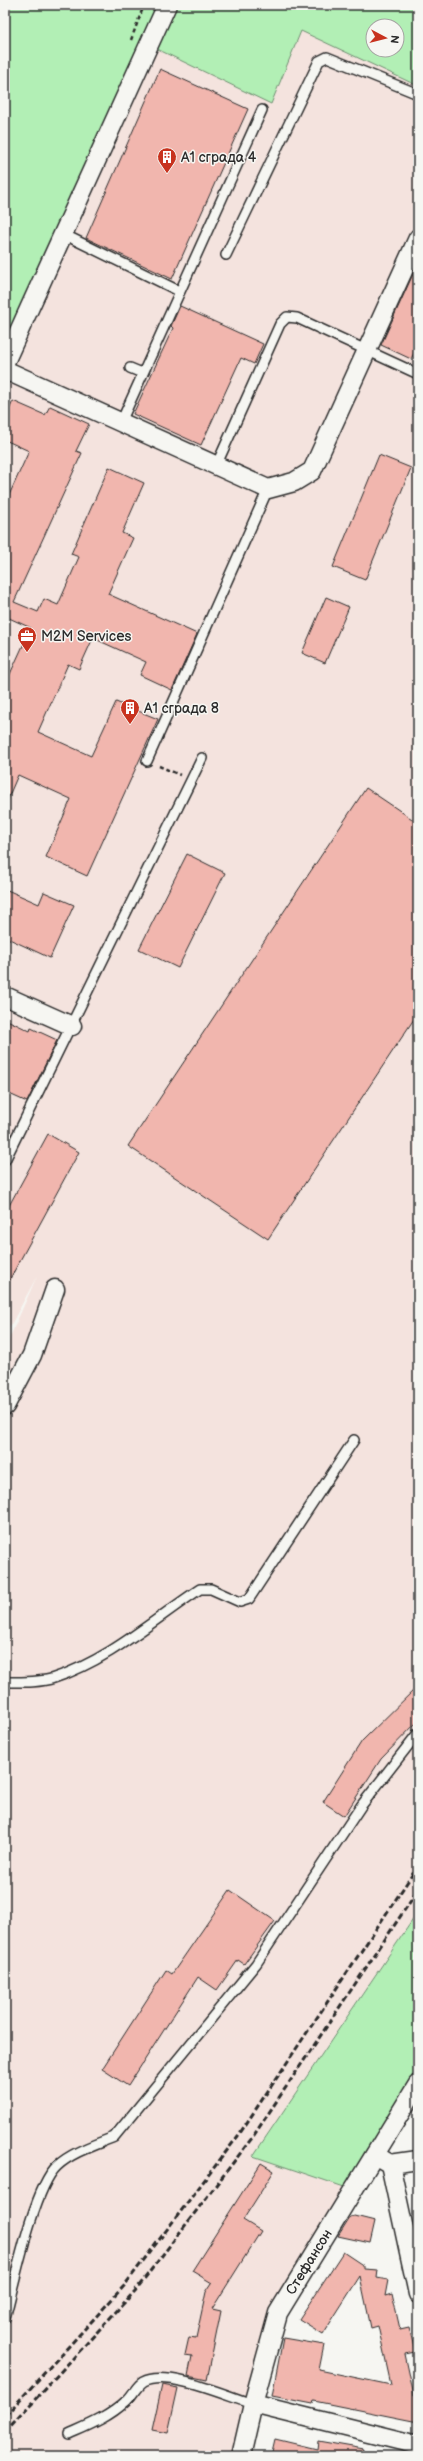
<svg xmlns="http://www.w3.org/2000/svg" width="423" height="2461" font-family="'Balsamiq Sans',sans-serif">
	<style>
		.built { fill: #f4e3de; fill-rule: evenodd }
		.green { fill: #b2efb5; stroke: #6e8d70; fill-rule: evenodd }
		.building { fill: #f1b6ae; stroke: #2b2b2b }
		.lines { fill: none; stroke-linecap: round; stroke-linejoin: round }
		.service-casing { stroke: #2b2b2b; stroke-width: 12 }
		.minor-casing { stroke: #2b2b2b; stroke-width: 21 }
		.path { stroke: #2b2b2b; stroke-width: 2.5; stroke-dasharray: 4 3; stroke-linecap: butt }
		.service { stroke: #f6f6f2; stroke-width: 9 }
		.minor { stroke: #f6f6f2; stroke-width: 18 }
		.rail { stroke: #2b2b2b; stroke-width: 3; stroke-dasharray: 6 3; stroke-linecap: butt }
		.labels { text-anchor: middle; dominant-baseline: central; stroke-width: 3; stroke-linejoin: round; paint-order: stroke }
		.poi-label { font-size: 14px; fill: #2b2b2b; stroke: #f6f6f2; text-anchor: start }
		.street-label { font-size: 14px; fill: #2b2b2b; stroke: #f6f6f2 }
	</style>
	<rect width="100%" height="100%" fill="#f6f6f2"/>
	<filter id="ink" filterUnits="userSpaceOnUse"><feTurbulence type="fractalNoise" baseFrequency=".025" numOctaves="2"/><feDisplacementMap in="SourceGraphic" scale="8" xChannelSelector="R" yChannelSelector="G"/><feConvolveMatrix kernelMatrix="1 2 1 2 8 2 1 2 1" color-interpolation-filters="sRGB"/></filter>
	<g filter="url(#ink)">
		<path class="built" d="M 5,5 L 418,5 L 418,1912 L 253,2156 L 347,2188 L 278,2313 L 240,2456 L 5,2456 L 5,1348 L 37,1276 L 5,1336 ZM 373,26 L 397,26 L 397,50 L 373,50 Z"/>
		<g class="green">
			<path d="M 5,5 L 418,5 L 418,86 L 301,31 L 271,104 L 157,49 L 5,345 ZM 373,26 L 397,26 L 397,50 L 373,50 Z"/>
			<path d="M 418,1912 L 418,2074 L 347,2188 L 253,2156 Z"/>
		</g>
		<g class="building">
			<path d="M 160,69 L 248,109 L 172,279 L 86,238 Z"/>
			<path d="M 418,263 L 418,345 L 411,359 L 381,345 Z"/>
			<path d="M 180,306 L 263,344 L 254,364 L 241,358 L 201,445 L 133,414 L 173,328 L 171,326 Z"/>
			<path d="M 13,401 L 45,415 L 50,406 L 89,424 L 76,451 L 82,453 L 14,602 L 38,612 L 44,599 L 58,605 L 79,557 L 71,554 L 109,467 L 144,483 L 122,533 L 133,538 L 108,594 L 197,634 L 172,690 L 140,675 L 146,662 L 93,638 L 79,669 L 68,664 L 38,732 L 91,756 L 116,702 L 158,719 L 87,876 L 46,857 L 71,799 L 18,775 L 5,805 L 5,685 L 31,628 L 9,618 L 8,615 L 5,622 L 5,504 L 29,451 L 5,440 L 5,419 Z"/>
			<path d="M 379,455 L 411,468 L 365,580 L 333,567 Z"/>
			<path d="M 326,597 L 349,607 L 325,663 L 302,653 Z"/>
			<path d="M 366,788 L 418,823 L 418,1013 L 268,1239 L 128,1146 Z"/>
			<path d="M 187,854 L 225,873 L 178,968 L 139,949 Z"/>
			<path d="M 5,889 L 39,904 L 44,892 L 74,905 L 50,958 L 5,937 Z"/>
			<path d="M 5,1019 L 30,1031 L 31,1028 L 57,1040 L 27,1102 L 5,1092 Z"/>
			<path d="M 48,1134 L 79,1152 L 5,1288 L 5,1213 Z"/>
			<path d="M 418,1686 L 418,1721 L 381,1759 L 344,1816 L 323,1802 L 362,1741 Z"/>
			<path d="M 230,1890 L 275,1921 L 244,1964 L 238,1960 L 217,1990 L 198,1977 L 128,2086 L 102,2069 L 166,1970 L 172,1974 Z"/>
			<path d="M 261,2163 L 274,2171 L 243,2220 L 261,2231 L 212,2309 L 221,2311 L 207,2380 L 188,2376 L 192,2356 L 185,2355 L 189,2337 L 196,2338 L 206,2292 L 212,2283 L 192,2271 Z"/>
			<path d="M 355,2216 L 375,2221 L 370,2243 L 338,2236 L 350,2217 Z"/>
			<path d="M 343,2252 L 364,2266 L 364,2269 L 378,2270 L 377,2278 L 388,2280 L 385,2296 L 392,2294 L 400,2329 L 409,2327 L 415,2352 L 405,2354 L 414,2396 L 418,2397 L 418,2422 L 314,2401 L 313,2404 L 272,2396 L 283,2338 L 324,2345 L 319,2370 L 391,2385 L 378,2326 L 371,2328 L 360,2276 L 323,2334 L 299,2319 Z"/>
			<path d="M 162,2385 L 178,2388 L 168,2433 L 152,2430 Z"/>
			<path d="M 275,2439 L 317,2449 L 318,2441 L 364,2449 L 363,2456 L 271,2456 Z"/>
		</g>
		<g class="lines">
			<defs>
				<g id="service">
					<path d="M 63,234 L 179,291"/>
					<path d="M 226,255 L 319,61 L 327,57 L 418,94"/>
					<path d="M 130,368 L 142,373"/>
					<path d="M 121,422 L 262,110"/>
					<path d="M 216,466 L 280,324 L 287,317 L 297,318 L 418,374"/>
					<path d="M 147,761 L 268,489"/>
					<path d="M 5,1160 L 202,758"/>
					<path d="M 5,1682 C 20,1682 39,1683 54,1678 C 109,1660 153,1620 200,1589 L 211,1589 L 240,1602 L 249,1599 L 354,1440"/>
					<path d="M 5,2318 C 14,2284 34,2187 57,2166 C 72,2152 95,2145 114,2137 L 256,1964 L 361,1806 L 418,1733"/>
					<path d="M 69,2434 C 89,2425 109,2417 125,2402 C 132,2397 136,2386 143,2382 C 168,2369 226,2396 253,2404"/>
				</g>
				<g id="minor">
					<path d="M 5,362 L 167,5"/>
					<path d="M 5,370 L 268,489 L 294,482 L 312,471 L 418,238"/>
					<path d="M 5,996 L 72,1026"/>
					<path d="M 5,1406 L 32,1355 L 55,1289"/>
					<path d="M 375,2155 L 390,2164 L 418,2294"/>
					<path d="M 390,2164 L 418,2160"/>
					<path d="M 253,2404 L 418,2445"/>
					<path d="M 241,2456 L 253,2404 L 278,2313 L 418,2084"/>
				</g>
			</defs>
			<use href="#service" class="service-casing"/>
			<use href="#minor" class="minor-casing"/>
			<g class="path">
				<path d="M 131,40 L 144,5"/>
				<path d="M 159,766 L 180,775"/>
				<path d="M 48,2456 L 50,2453"/>
			</g>
			<use href="#service" class="service"/>
			<use href="#minor" class="minor"/>
			<g class="rail">
				<path d="M 5,2416 L 124,2286 L 238,2136 L 418,1866"/>
				<path d="M 5,2432 L 135,2291 L 252,2138 L 418,1890"/>
			</g>
		</g>
	</g>
	<defs>
		<symbol id="building-pin" viewBox="-11 -11 22 30"><path d="M0 17L-7.5 6A9.5 9.5 0 1 1 7.5 6Z" fill="#c8321e" stroke="#f6f6f2"/><path d="M-4-6H4V6H1V3H-1V6H-4ZM-2.5-4.3h1.7v1.8h-1.7ZM.8-4.3h1.7v1.8H.8ZM-2.5-1h1.7V.8h-1.7ZM.8-1h1.7V.8H.8Z" fill="#fff"/></symbol>
		<symbol id="office-pin" viewBox="-11 -11 22 30"><path d="M0 17L-7.5 6A9.5 9.5 0 1 1 7.5 6Z" fill="#c8321e" stroke="#f6f6f2"/><path d="M-6-3h4V-5.5h4V-3h4V5H-6ZM-1-4.5V-3h2v-1.5ZM-6 0V1H6V0Z" fill="#fff"/></symbol>
	</defs>
	<g fill-rule="evenodd">
		<use href="#building-pin" x="156" y="146" width="22" height="30"/>
		<use href="#office-pin" x="16" y="625" width="22" height="30"/>
		<use href="#building-pin" x="119" y="697" width="22" height="30"/>
	</g>
	<g class="labels">
		<g class="poi-label">
			<text x="181" y="157">А1 сграда 4</text>
			<text x="41" y="636">M2M Services</text>
			<text x="144" y="708">А1 сграда 8</text>
		</g>
		<g class="street-label">
			<text transform="translate(309 2262) rotate(-58)">Стефансон</text>
		</g>
	</g>
	<rect width="423" height="2461" fill="none" stroke="#f6f6f2" stroke-width="20"/>
	<rect x="10" y="10" width="403" height="2441" fill="none" stroke="#2b2b2b" stroke-width="1.5" filter="url(#ink)"/>
	<g transform="translate(385 38) rotate(97)"><circle r="19" fill="#f6f6f2" stroke="#a5a5a2"/>
	<path d="M0-3L7 15L0 10L-7 15Z" fill="#c8321e"/>
	<text y="-6" font-size="11" font-weight="bold" text-anchor="middle" fill="#2b2b2b">N</text>
	</g>
</svg>
